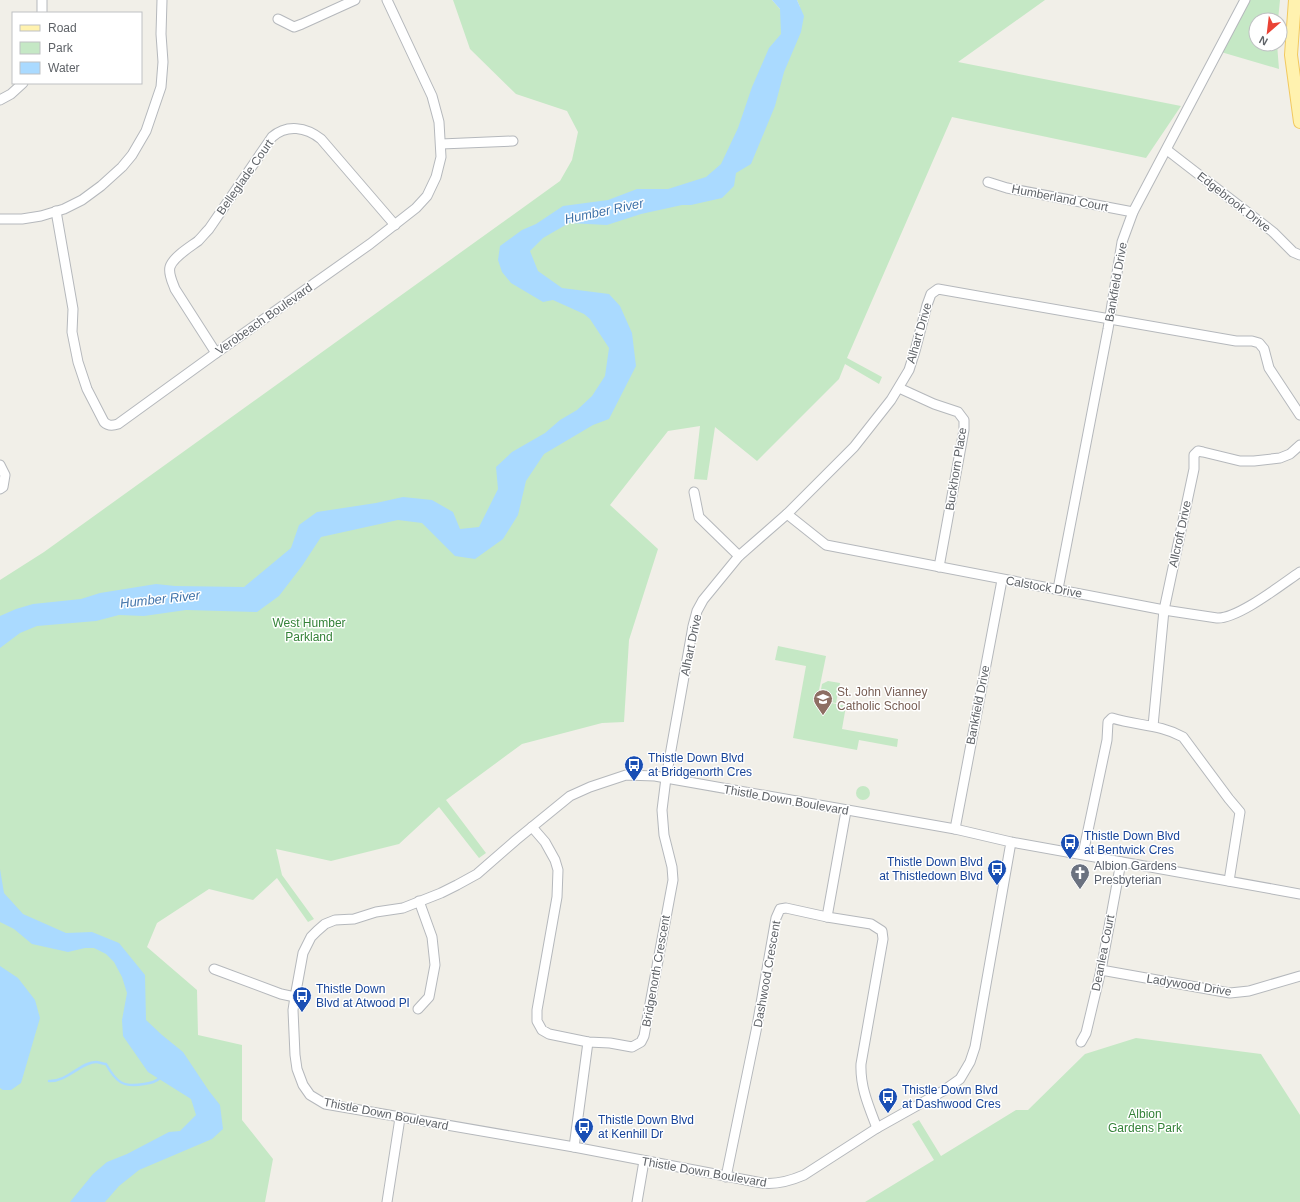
<svg xmlns="http://www.w3.org/2000/svg" width="1300" height="1202" font-family="Helvetica,sans-serif">
	<style>
		.green { fill: #c5e8c5 }
		.water { fill: #aadaff }
		.lines { fill: none; stroke-linecap: round; stroke-linejoin: round }
		.stream { stroke: #aadaff; stroke-width: 2.5 }
		.minor-casing { stroke: #b5b8bc; stroke-width: 11 }
		.major-casing { stroke: #f2c960; stroke-width: 14 }
		.minor { stroke: #fff; stroke-width: 9 }
		.major { stroke: #fff2af; stroke-width: 12 }
		.labels { text-anchor: middle; dominant-baseline: central; stroke-width: 3; stroke-linejoin: round; paint-order: stroke }
		.street-label { font-size: 12px; fill: #5f6368; stroke: #fff }
		.park-label { font-size: 12px; fill: #348238; stroke: #fff }
		.education-label { font-size: 12px; fill: #785e54; stroke: #fff; text-anchor: start }
		.transit-label { font-size: 12px; fill: #164399; stroke: #fff; text-anchor: start }
		.worship-label { font-size: 12px; fill: #5b616d; stroke: #fff; text-anchor: start }
		.water-label { font-size: 13px; font-style: italic; fill: #4174aa; stroke: #fff }
	</style>
	<rect width="100%" height="100%" fill="#f1efe8"/>
	<g class="green">
		<path d="M 453,0 L 772,0 L 780,9 L 800,7 L 797,0 L 1045,0 L 958,62 L 1181,106 L 1146,158 L 952,117 L 847,358 L 882,377 L 879,384 L 845,364 L 839,379 L 757,461 L 715,427 L 707,480 L 694,479 L 700,426 L 668,431 L 610,505 L 658,549 L 629,640 L 624,722 L 602,723 L 522,744 L 446,800 L 486,853 L 479,858 L 439,807 L 399,844 L 331,861 L 276,849 L 282,875 L 314,919 L 308,922 L 277,878 L 253,900 L 209,889 L 157,923 L 147,947 L 197,990 L 198,1035 L 242,1045 L 242,1120 L 273,1159 L 265,1202 L 0,1202 L 0,580 L 44,552 L 560,181 L 572,160 L 578,132 L 567,111 L 516,94 L 470,49 Z"/>
		<path d="M 1246,0 L 1280,0 L 1278,20 L 1256,20 L 1256,44 L 1277,44 L 1279,69 L 1221,52 Z"/>
		<path d="M 778,646 L 826,656 L 817,700 L 846,706 L 842,729 L 898,739 L 897,747 L 859,740 L 857,750 L 793,738 L 806,666 L 775,660 Z"/>
		<path d="M 828,681 L 840,683 L 836,703 L 819,700 L 822,684 Z"/>
		<circle cx="863" cy="793" r="7"/>
		<path d="M 1136,1038 L 1261,1054 L 1300,1115 L 1300,1202 L 865,1202 L 934,1160 L 912,1124 L 919,1120 L 941,1156 L 1016,1110 L 1028,1110 L 1085,1054 Z"/>
	</g>
	<g class="water">
		<path d="M 772,0 L 797,0 L 804,16 L 801,32 L 784,72 L 775,106 L 751,164 L 736,173 L 734,186 L 722,198 L 691,205 L 682,205 L 641,214 L 607,225 L 569,223 L 543,238 L 530,251 L 538,271 L 562,288 L 609,294 L 620,306 L 632,333 L 636,366 L 609,419 L 593,425 L 544,454 L 526,481 L 518,515 L 503,539 L 475,559 L 455,556 L 422,523 L 398,520 L 321,537 L 302,566 L 279,596 L 257,612 L 186,610 L 144,616 L 119,615 L 96,621 L 37,626 L 20,633 L 0,648 L 0,616 L 16,609 L 33,604 L 81,599 L 100,593 L 156,584 L 175,586 L 244,587 L 291,548 L 299,525 L 317,512 L 376,503 L 403,497 L 432,500 L 453,512 L 460,529 L 479,527 L 498,489 L 496,467 L 512,452 L 545,433 L 560,420 L 577,410 L 592,396 L 605,376 L 609,348 L 590,319 L 584,314 L 553,300 L 543,302 L 511,283 L 502,272 L 498,260 L 500,246 L 522,230 L 536,224 L 563,206 L 608,200 L 637,189 L 668,189 L 706,177 L 721,164 L 738,128 L 752,87 L 769,48 L 781,34 L 780,9 Z"/>
		<path d="M 0,869 L 4,893 L 23,914 L 66,933 L 92,932 L 119,943 L 145,975 L 146,1020 L 162,1035 L 183,1052 L 209,1091 L 220,1105 L 223,1129 L 212,1139 L 139,1170 L 119,1186 L 105,1202 L 70,1202 L 93,1174 L 107,1162 L 127,1154 L 169,1132 L 180,1131 L 196,1115 L 191,1099 L 148,1072 L 123,1036 L 122,1020 L 127,993 L 122,977 L 114,962 L 106,954 L 94,948 L 85,948 L 68,952 L 32,944 L 14,929 L 0,922 Z"/>
		<path d="M 0,966 L 18,978 L 35,1000 L 40,1018 L 21,1083 L 11,1090 L 3,1090 L 0,1088 Z"/>
	</g>
	<g class="lines">
		<path class="stream" d="M 49,1081 C 67,1082 81,1062 96,1062 C 99,1062 103,1064 106,1064 C 116,1082 123,1088 144,1084 C 151,1083 156,1082 161,1077"/>
		<defs>
			<g id="minor">
				<path d="M 42,0 L 42,13"/>
				<path d="M 278,19 L 294,27 L 302,24 L 355,0"/>
				<path d="M 0,100 L 11,94 L 23,83"/>
				<path d="M 441,144 L 513,141"/>
				<path d="M 1167,150 L 1273,232 L 1293,252 L 1300,255"/>
				<path d="M 988,182 L 1007,188 L 1133,212"/>
				<path d="M 56,211 L 73,309 L 72,332 L 78,362 L 87,389 L 104,422 C 108,426 112,426 118,424 L 216,353 L 370,244 L 416,208 L 427,196 L 436,177 L 441,157 L 439,122 L 432,96 L 387,0"/>
				<path d="M 0,219 L 22,219 L 41,216 L 64,209 L 82,200 L 101,186 L 122,167 L 132,155 L 146,131 L 161,87 L 163,62 L 161,34 L 162,0"/>
				<path d="M 216,353 L 175,289 C 173,283 168,274 170,267 C 173,257 190,247 198,241 C 202,237 205,233 209,229 L 272,137 C 287,124 306,127 321,139 L 395,225"/>
				<path d="M 899,388 L 934,404 L 958,412 L 964,420 L 964,430 L 939,567"/>
				<path d="M 0,465 L 5,475 L 3,487 L 0,489"/>
				<path d="M 694,492 L 699,517 L 739,556"/>
				<path d="M 787,514 L 826,545 L 1164,610 L 1217,618 C 1238,619 1282,584 1300,572"/>
				<path d="M 1058,589 L 1108,329 L 1122,242 L 1133,212 L 1245,0"/>
				<path d="M 1153,726 L 1164,610 L 1194,469 L 1194,455 L 1198,451 L 1203,452 L 1240,461 L 1254,461 L 1280,458 L 1290,454 L 1300,445"/>
				<path d="M 532,827 L 545,842 L 555,860 L 558,870 L 557,897 L 537,1010 L 537,1021 L 542,1030 L 549,1034 L 588,1042 L 610,1043 L 632,1047 L 641,1042 L 644,1036 L 673,880 L 672,867 L 664,835 L 662,810 L 666,778 L 693,626 L 697,611 L 703,600 L 739,556 L 787,514 L 854,447 L 891,400 L 909,370 L 915,351 L 927,305 L 931,294 L 938,289 L 1236,341 L 1252,341 L 1259,343 L 1264,349 L 1269,368 L 1300,415"/>
				<path d="M 955,829 L 1002,580"/>
				<path d="M 1011,842 L 975,1047 L 970,1062 L 960,1079 L 943,1091 L 877,1128 L 804,1175 C 790,1181 777,1185 762,1183 L 574,1147 L 325,1104 L 310,1095 L 303,1085 L 297,1069 L 295,1055 L 293,1010 L 295,997 L 303,953 L 311,937 L 317,931 L 325,924 L 335,920 L 354,919 L 376,912 L 403,908 L 441,893 L 457,885 L 477,874 L 516,840 L 570,796 L 590,787 L 626,775 L 655,776 L 666,778 L 955,829 L 1011,842 L 1300,894"/>
				<path d="M 1083,854 L 1107,740 L 1108,722 L 1112,718 C 1137,726 1160,724 1183,737 L 1229,799 L 1240,812 L 1229,881"/>
				<path d="M 827,917 L 846,811"/>
				<path d="M 214,969 L 281,994 L 295,997"/>
				<path d="M 1101,970 L 1230,993 L 1249,991 L 1300,976"/>
				<path d="M 418,1009 L 429,997 L 435,965 L 432,937 L 419,901"/>
				<path d="M 1081,1042 L 1086,1033 L 1101,970 L 1121,862"/>
				<path d="M 574,1147 L 588,1042"/>
				<path d="M 726,1177 L 757,1026 L 776,918 L 780,909 L 786,908 L 827,917 L 871,924 L 882,931 L 883,939 L 861,1064 C 860,1087 869,1107 877,1128"/>
				<path d="M 387,1202 L 400,1118"/>
				<path d="M 637,1202 L 644,1161"/>
			</g>
			<path id="major" d="M 1295,0 L 1291,55 L 1300,122"/>
		</defs>
		<use href="#minor" class="minor-casing"/>
		<use href="#major" class="major-casing"/>
		<use href="#minor" class="minor"/>
		<use href="#major" class="major"/>
	</g>
	<defs>
		<symbol id="school-pin" viewBox="-11 -11 22 30"><path d="M0 17L-7.5 6A9.5 9.5 0 1 1 7.5 6Z" fill="#8d6e63" stroke="#fff"/><path d="M0-5L7-2L0 1L-7-2ZM-4 1L0 2.5L4 1V4Q0 6-4 4Z" fill="#fff"/></symbol>
		<symbol id="bus-pin" viewBox="-11 -11 22 30"><path d="M0 17L-7.5 6A9.5 9.5 0 1 1 7.5 6Z" fill="#1a4fb4" stroke="#fff"/><path d="M-5-6H5V4H4V6H2V4H-2V6H-4V4H-5ZM-3.5-4V0h7V-4ZM-3.5 1.2v1.5H-2V1.2ZM2 1.2v1.5H3.5V1.2Z" fill="#fff"/></symbol>
		<symbol id="church-pin" viewBox="-11 -11 22 30"><path d="M0 17L-7.5 6A9.5 9.5 0 1 1 7.5 6Z" fill="#6b7280" stroke="#fff"/><path d="M-1.2-6h2.4v3.5h3.3v2.4h-3.3V6h-2.4V-.1h-3.3v-2.4h3.3Z" fill="#fff"/></symbol>
	</defs>
	<g fill-rule="evenodd">
		<use href="#school-pin" x="812" y="688" width="22" height="30"/>
		<use href="#bus-pin" x="623" y="754" width="22" height="30"/>
		<use href="#bus-pin" x="1059" y="832" width="22" height="30"/>
		<use href="#bus-pin" x="986" y="858" width="22" height="30"/>
		<use href="#church-pin" x="1069" y="862" width="22" height="30"/>
		<use href="#bus-pin" x="291" y="985" width="22" height="30"/>
		<use href="#bus-pin" x="877" y="1086" width="22" height="30"/>
		<use href="#bus-pin" x="573" y="1116" width="22" height="30"/>
	</g>
	<g class="labels">
		<g class="street-label">
			<text transform="translate(245 177) rotate(-55)">Belleglade Court</text>
			<text transform="translate(1060 198) rotate(11)">Humberland Court</text>
			<text transform="translate(1234 202) rotate(38)">Edgebrook Drive</text>
			<text transform="translate(1116 282) rotate(-80)">Bankfield Drive</text>
			<text transform="translate(264 319) rotate(-35)">Verobeach Boulevard</text>
			<text transform="translate(919 333) rotate(-74)">Alhart Drive</text>
			<text transform="translate(956 469) rotate(-81)">Buckhorn Place</text>
			<text transform="translate(1180 534) rotate(-78)">Allcroft Drive</text>
			<text transform="translate(1044 587) rotate(10)">Calstock Drive</text>
			<text transform="translate(691 645) rotate(-78)">Alhart Drive</text>
			<text transform="translate(978 705) rotate(-79)">Bankfield Drive</text>
			<text transform="translate(786 800) rotate(10)">Thistle Down Boulevard</text>
			<text transform="translate(1103 953) rotate(-79)">Deanlea Court</text>
			<text transform="translate(656 971) rotate(-80)">Bridgenorth Crescent</text>
			<text transform="translate(767 974) rotate(-80)">Dashwood Crescent</text>
			<text transform="translate(1189 985) rotate(9)">Ladywood Drive</text>
			<text transform="translate(386 1114) rotate(11)">Thistle Down Boulevard</text>
			<text transform="translate(704 1172) rotate(10)">Thistle Down Boulevard</text>
		</g>
		<g class="park-label">
			<text x="309" y="623">West Humber<tspan x="309" dy="14">Parkland</tspan></text>
			<text x="1145" y="1114">Albion<tspan x="1145" dy="14">Gardens Park</tspan></text>
		</g>
		<g class="education-label">
			<text x="837" y="692">St. John Vianney<tspan x="837" dy="14">Catholic School</tspan></text>
		</g>
		<g class="transit-label">
			<text x="648" y="758">Thistle Down Blvd<tspan x="648" dy="14">at Bridgenorth Cres</tspan></text>
			<text x="1084" y="836">Thistle Down Blvd<tspan x="1084" dy="14">at Bentwick Cres</tspan></text>
			<text x="983" y="862" text-anchor="end">Thistle Down Blvd<tspan x="983" dy="14">at Thistledown Blvd</tspan></text>
			<text x="316" y="989">Thistle Down<tspan x="316" dy="14">Blvd at Atwood Pl</tspan></text>
			<text x="902" y="1090">Thistle Down Blvd<tspan x="902" dy="14">at Dashwood Cres</tspan></text>
			<text x="598" y="1120">Thistle Down Blvd<tspan x="598" dy="14">at Kenhill Dr</tspan></text>
		</g>
		<g class="worship-label">
			<text x="1094" y="866">Albion Gardens<tspan x="1094" dy="14">Presbyterian</tspan></text>
		</g>
		<g class="water-label">
			<text transform="translate(604 211) rotate(-12)">Humber River</text>
			<text transform="translate(160 599) rotate(-6)">Humber River</text>
		</g>
	</g>
	<rect x="12" y="12" width="130" height="72" fill="#ffffff" stroke="#bfc1c3"/>
	<rect x="20" y="25" width="20" height="6" fill="#fff2af" stroke="#bfc1c3"/>
	<text x="48" y="32" font-size="12" fill="#5f6368">Road</text>
	<rect x="20" y="42" width="20" height="12" fill="#c5e8c5" stroke="#bfc1c3"/>
	<text x="48" y="52" font-size="12" fill="#5f6368">Park</text>
	<rect x="20" y="62" width="20" height="12" fill="#aadaff" stroke="#bfc1c3"/>
	<text x="48" y="72" font-size="12" fill="#5f6368">Water</text>
	<g transform="translate(1268 32) rotate(208)"><circle r="19" fill="#ffffff" stroke="#bfc1c3"/>
	<path d="M0-3L7 15L0 10L-7 15Z" fill="#ea4335"/>
	<text y="-6" font-size="11" font-weight="bold" text-anchor="middle" fill="#5f6368">N</text>
	</g>
</svg>
